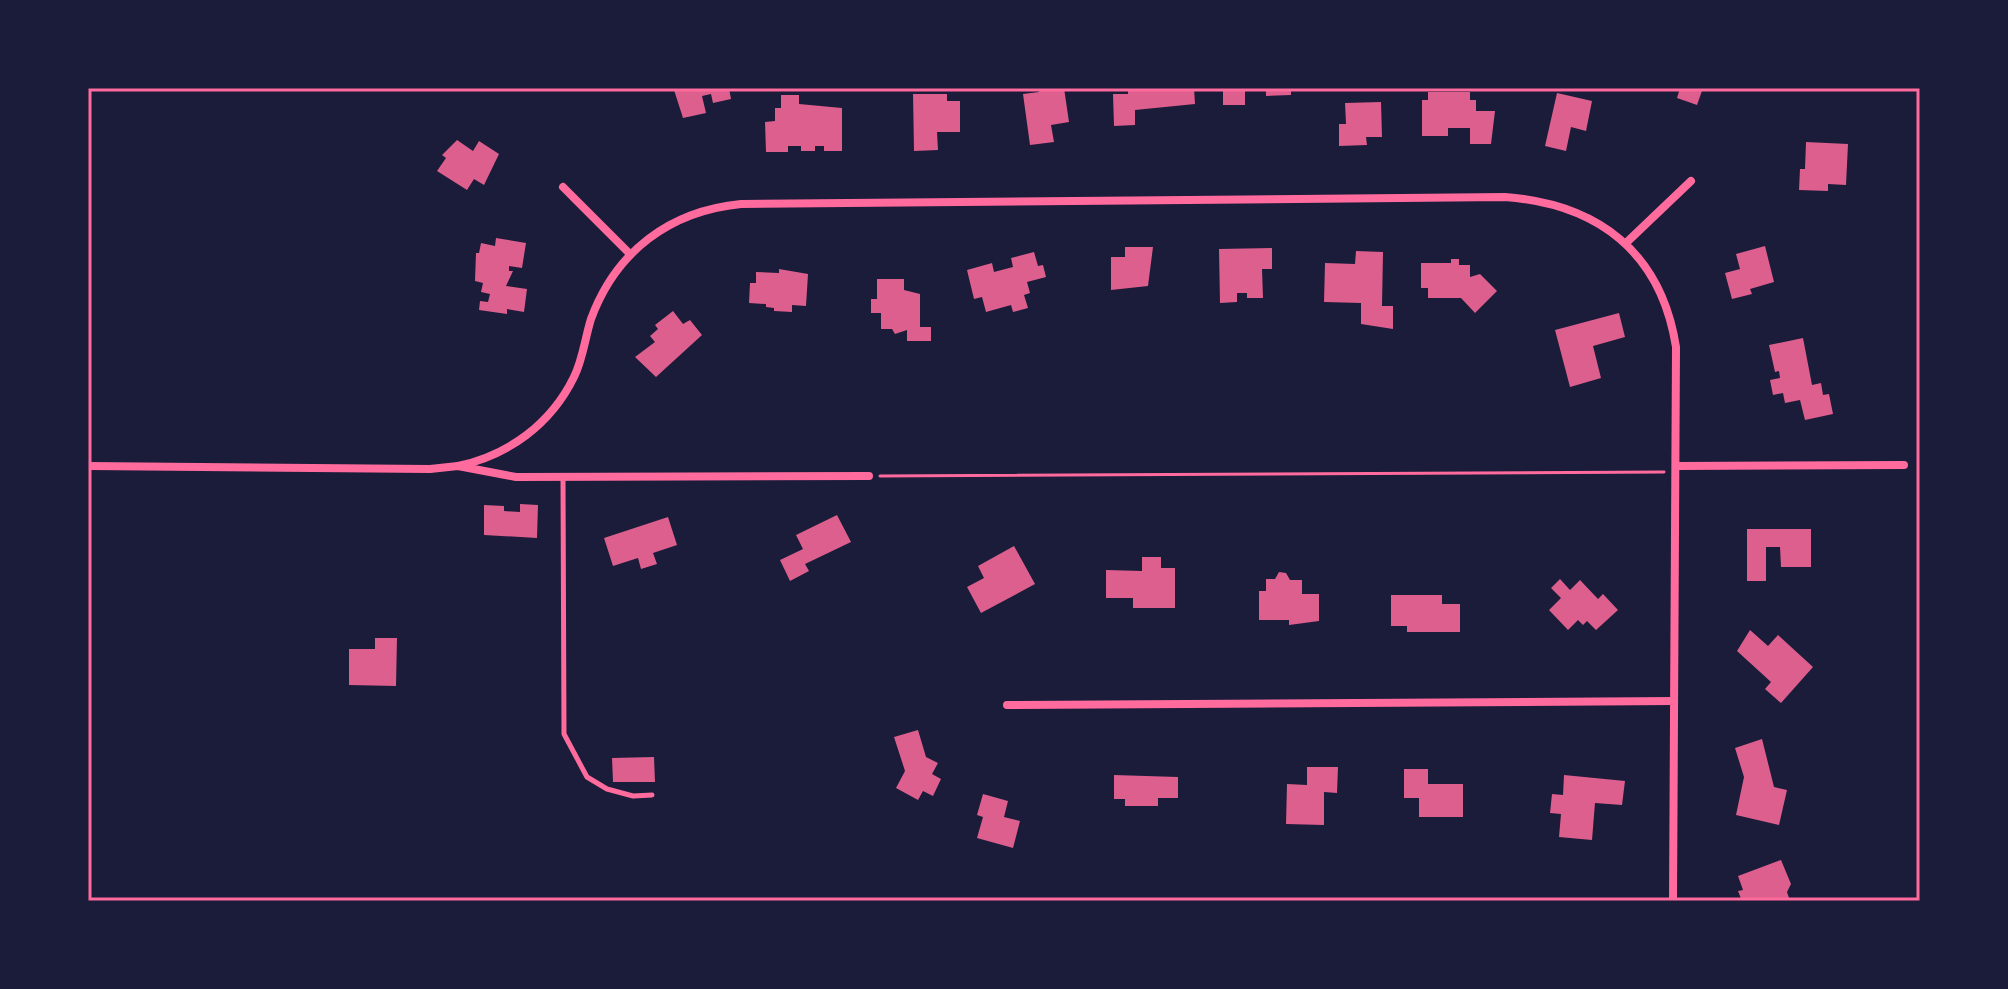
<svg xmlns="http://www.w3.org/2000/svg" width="2008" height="989" font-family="Barlow,sans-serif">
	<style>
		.building { fill: #dd5f8e }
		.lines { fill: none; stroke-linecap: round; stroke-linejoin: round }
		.path { stroke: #ff6b9d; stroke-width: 3 }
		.service { stroke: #ff6b9d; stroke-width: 5 }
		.minor { stroke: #ff6b9d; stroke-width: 8 }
		.neatline { fill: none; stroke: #ff6b9d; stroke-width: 3 }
	</style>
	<rect width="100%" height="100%" fill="#1b1b3a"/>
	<g class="building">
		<path d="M 729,88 L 731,99 L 713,103 L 711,94 L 702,96 L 706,113 L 683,118 L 674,90 Z"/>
		<path d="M 1038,88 L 1064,88 L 1069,122 L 1051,125 L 1054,142 L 1030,145 L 1023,94 L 1039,92 Z"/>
		<path d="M 1128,88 L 1194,88 L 1195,104 L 1135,110 L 1135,125 L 1114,126 L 1113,94 L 1128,94 Z"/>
		<rect x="1223" y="88" width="22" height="17"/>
		<path d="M 1266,88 L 1291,88 L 1291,95 L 1266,96 Z"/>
		<path d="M 1680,88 L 1703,88 L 1697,105 L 1677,98 Z"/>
		<path d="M 1428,92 L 1470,92 L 1470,100 L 1476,100 L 1476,111 L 1495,111 L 1491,144 L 1470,144 L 1470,128 L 1448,128 L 1448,136 L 1422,136 L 1422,100 L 1428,100 Z"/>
		<path d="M 1557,93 L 1592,101 L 1586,131 L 1571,127 L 1566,151 L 1545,146 Z"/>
		<path d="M 913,94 L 947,94 L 947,101 L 960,101 L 960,132 L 937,132 L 938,150 L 914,151 Z"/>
		<path d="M 781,95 L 799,95 L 799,104 L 842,108 L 842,151 L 824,151 L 824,146 L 815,146 L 815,151 L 801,151 L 801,146 L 788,146 L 788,152 L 766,152 L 765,122 L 775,121 L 775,108 L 781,108 Z"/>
		<path d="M 1381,102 L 1382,137 L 1366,137 L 1367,145 L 1339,146 L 1339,124 L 1346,124 L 1345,103 Z"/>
		<path d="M 457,140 L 473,151 L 479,141 L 499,154 L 484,185 L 474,179 L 467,190 L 437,171 L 446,158 L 442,155 Z"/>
		<path d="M 1806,142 L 1848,144 L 1846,185 L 1828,184 L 1828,191 L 1799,190 L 1800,169 L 1805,169 Z"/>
		<path d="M 496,238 L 526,243 L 522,268 L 509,266 L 509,271 L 513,271 L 506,286 L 527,289 L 524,312 L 507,309 L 507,314 L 479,310 L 480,301 L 488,302 L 490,294 L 481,292 L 483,283 L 475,281 L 476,253 L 479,253 L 481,243 L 495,246 Z"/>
		<path d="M 1765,246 L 1774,282 L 1750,289 L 1752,294 L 1732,299 L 1725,273 L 1740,269 L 1736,254 Z"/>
		<path d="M 1125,247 L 1153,247 L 1148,286 L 1111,290 L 1111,257 L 1125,257 Z"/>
		<path d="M 1272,248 L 1272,269 L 1262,269 L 1263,298 L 1247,298 L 1247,293 L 1237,293 L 1237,302 L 1220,303 L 1219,249 Z"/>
		<path d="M 1356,251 L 1383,252 L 1382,306 L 1393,306 L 1393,329 L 1361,324 L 1361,303 L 1324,302 L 1325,263 L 1355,264 Z"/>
		<path d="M 1034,252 L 1038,266 L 1043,265 L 1046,277 L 1027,282 L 1030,293 L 1024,295 L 1028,308 L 1013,312 L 1011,305 L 986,312 L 982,297 L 974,299 L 967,270 L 992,263 L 994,272 L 1013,267 L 1011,258 Z"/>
		<path d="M 1451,259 L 1459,259 L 1459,265 L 1470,265 L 1470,277 L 1480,274 L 1497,291 L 1475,313 L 1461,298 L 1428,298 L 1428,288 L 1421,288 L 1421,263 L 1451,263 Z"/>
		<path d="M 779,269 L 808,274 L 806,306 L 792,305 L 792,312 L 774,311 L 774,308 L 766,307 L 766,304 L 749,303 L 750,283 L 756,283 L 756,272 L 779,273 Z"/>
		<path d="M 877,279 L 904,279 L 904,290 L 920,294 L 920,327 L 931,327 L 931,341 L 907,341 L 907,330 L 895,334 L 892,329 L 881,329 L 881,313 L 871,313 L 871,299 L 877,299 Z"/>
		<path d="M 673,311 L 683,324 L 690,320 L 702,335 L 656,377 L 635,357 L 655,342 L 650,336 L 658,329 L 655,325 Z"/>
		<path d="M 1619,313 L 1625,337 L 1593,346 L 1601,378 L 1570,387 L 1555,330 Z"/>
		<path d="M 1803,338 L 1812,385 L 1821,383 L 1823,395 L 1829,394 L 1833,414 L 1805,420 L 1800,400 L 1785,403 L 1783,393 L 1773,395 L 1770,380 L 1780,378 L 1779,371 L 1775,372 L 1769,345 Z"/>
		<path d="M 520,504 L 538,505 L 537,538 L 484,535 L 484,505 L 504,506 L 504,511 L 520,512 Z"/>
		<path d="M 837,515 L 851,542 L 805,564 L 809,571 L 790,581 L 780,560 L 803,549 L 796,535 Z"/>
		<path d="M 668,517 L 677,545 L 653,553 L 657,564 L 641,569 L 638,558 L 613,566 L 604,538 Z"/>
		<path d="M 1747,529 L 1811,529 L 1811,567 L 1781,567 L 1780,547 L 1766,547 L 1766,581 L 1747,581 Z"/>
		<path d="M 1014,546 L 1035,584 L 981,613 L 967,587 L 984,578 L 978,566 Z"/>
		<path d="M 1142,557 L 1161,557 L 1161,568 L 1175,568 L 1175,608 L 1133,608 L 1133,598 L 1106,598 L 1106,570 L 1142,571 Z"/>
		<path d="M 1279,572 L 1286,573 L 1290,580 L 1302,580 L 1302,594 L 1319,594 L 1319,621 L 1289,625 L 1289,620 L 1259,620 L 1259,591 L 1266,591 L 1266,579 L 1275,579 Z"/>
		<path d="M 1560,579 L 1570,590 L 1580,580 L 1598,599 L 1603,594 L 1618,610 L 1596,630 L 1587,621 L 1583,625 L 1578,620 L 1568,630 L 1549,610 L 1561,598 L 1551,588 Z"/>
		<path d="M 1391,595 L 1442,595 L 1442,604 L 1460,604 L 1460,632 L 1407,632 L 1407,626 L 1391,626 Z"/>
		<path d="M 1750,630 L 1768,646 L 1778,635 L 1813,667 L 1781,703 L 1765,689 L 1771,682 L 1737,651 Z"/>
		<path d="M 375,638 L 397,638 L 396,686 L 349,685 L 349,649 L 375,649 Z"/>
		<path d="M 918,730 L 926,757 L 938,763 L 932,774 L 941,779 L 933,796 L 923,791 L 918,800 L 896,788 L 905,771 L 894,737 Z"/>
		<path d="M 1762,739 L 1774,787 L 1787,790 L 1779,825 L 1736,815 L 1744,777 L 1735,748 Z"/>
		<path d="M 654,757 L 655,782 L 613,782 L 612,758 Z"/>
		<path d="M 1307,767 L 1338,767 L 1337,793 L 1324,792 L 1324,825 L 1286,824 L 1287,784 L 1307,785 Z"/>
		<path d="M 1404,769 L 1428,769 L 1428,784 L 1463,784 L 1463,817 L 1419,817 L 1419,798 L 1404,798 Z"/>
		<path d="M 1114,775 L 1178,777 L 1178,798 L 1158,798 L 1158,806 L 1125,806 L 1125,799 L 1114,799 Z"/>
		<path d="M 1564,775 L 1625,781 L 1622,805 L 1595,803 L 1592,840 L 1559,837 L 1561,814 L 1550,813 L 1552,794 L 1563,795 Z"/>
		<path d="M 983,794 L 1008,801 L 1004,817 L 1020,821 L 1013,848 L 977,838 L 983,817 L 977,815 Z"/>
		<path d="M 1781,860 L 1791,884 L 1787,892 L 1790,901 L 1742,901 L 1738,891 L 1743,890 L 1738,876 Z"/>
	</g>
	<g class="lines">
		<path class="path" d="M 880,476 L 1664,472"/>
		<path class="service" d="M 563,477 L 564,734 L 587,777 L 607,789 L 633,796 L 652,795"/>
		<g class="minor">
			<path d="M 563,187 L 630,254"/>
			<path d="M 1626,243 L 1691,181"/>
			<path d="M 88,466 L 430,469 L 458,466 L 516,477 L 869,476"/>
			<path d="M 458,466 C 509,455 551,424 574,377 C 583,359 585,338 591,319 C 616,251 670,211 741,204 L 1505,197 C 1598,204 1661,252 1676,347 L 1673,901"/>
			<path d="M 1676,466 L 1904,465"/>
			<path d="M 1007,705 L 1674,701"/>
		</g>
	</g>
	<rect width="2008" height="989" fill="none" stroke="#1b1b3a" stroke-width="180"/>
	<rect x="90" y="90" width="1828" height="809" class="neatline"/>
</svg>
